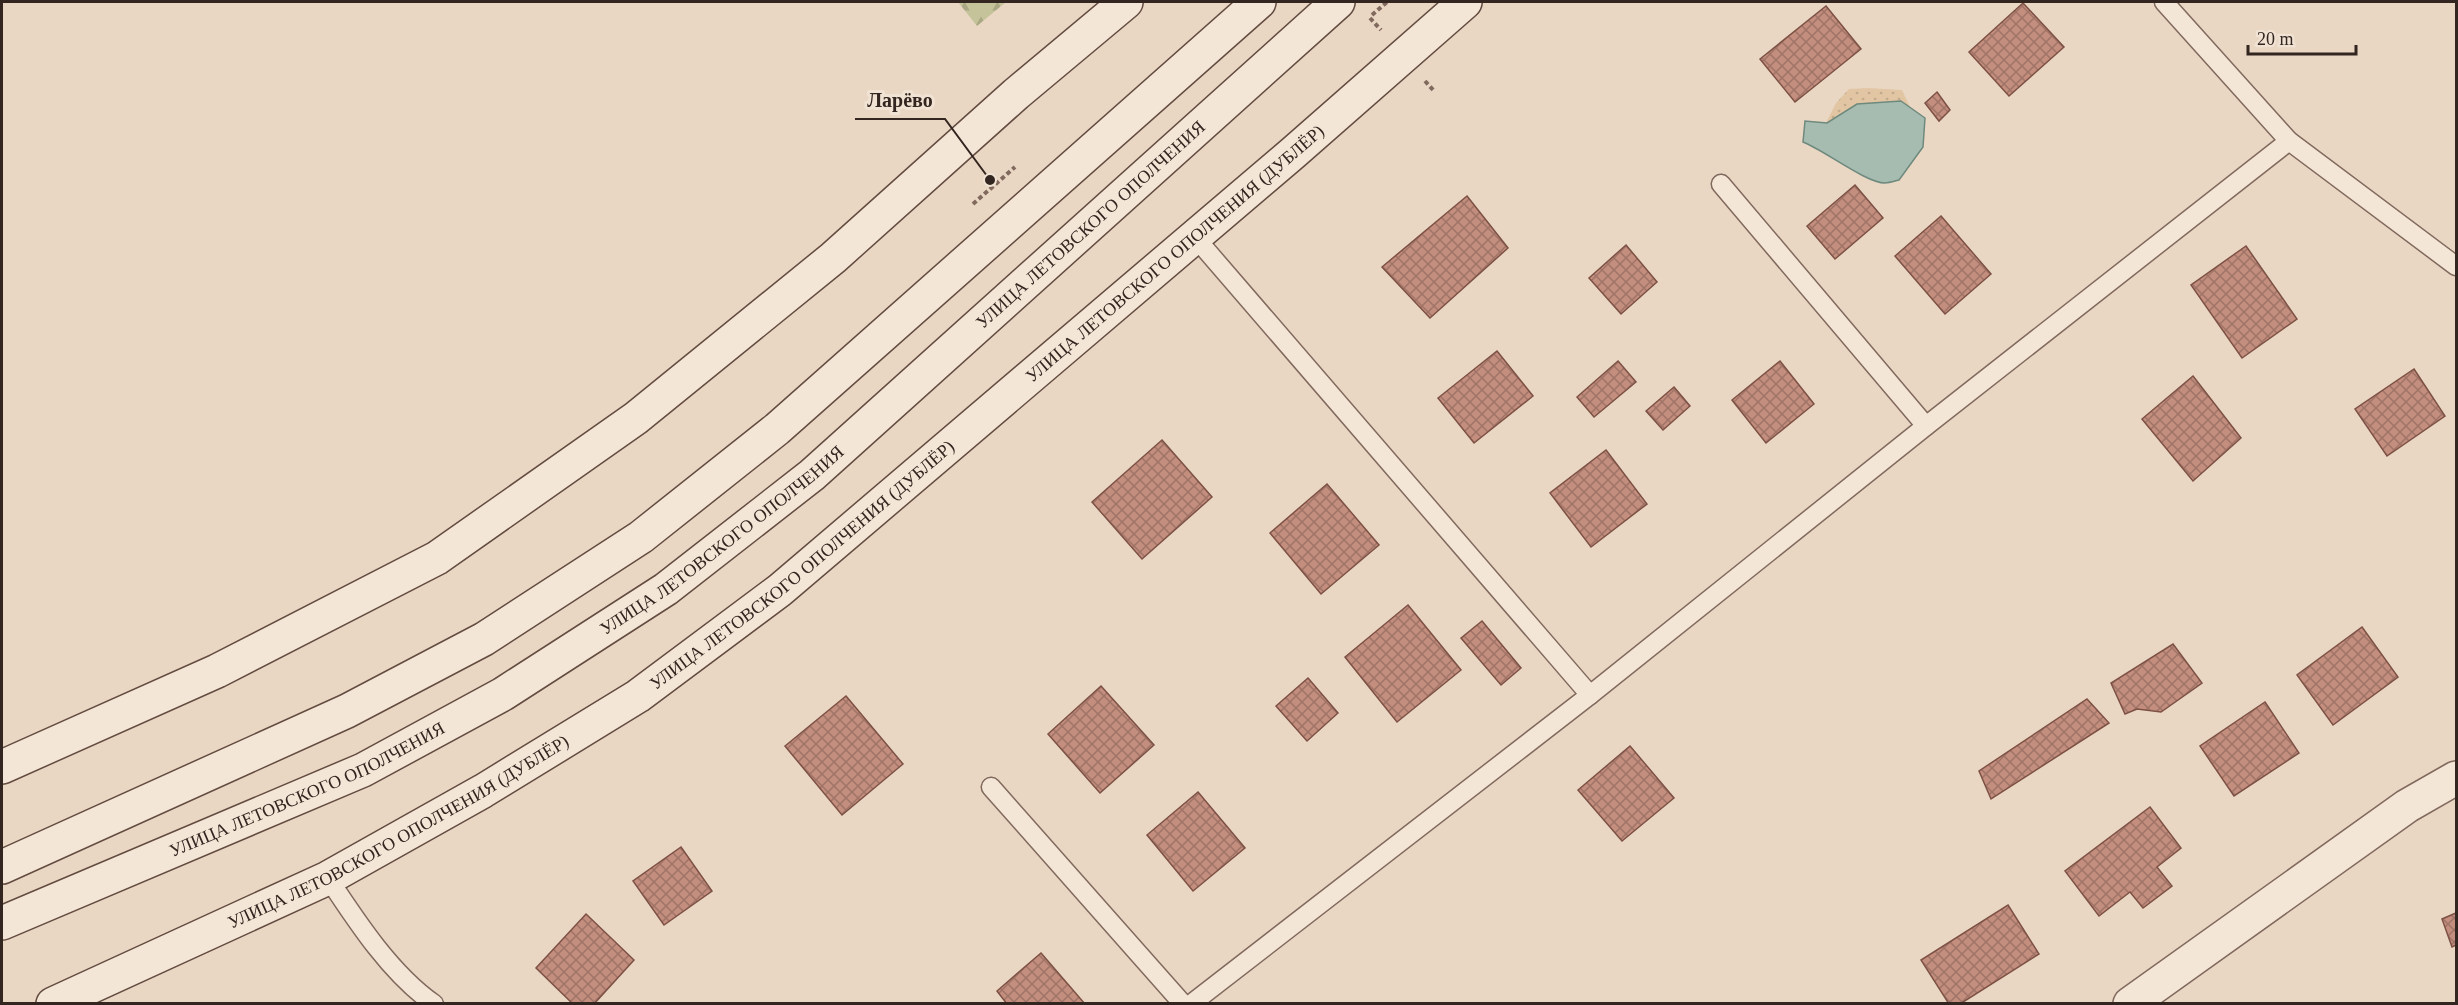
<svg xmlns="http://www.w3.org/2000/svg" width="2458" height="1005" font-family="'Times New Roman',serif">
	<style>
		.forest { fill: url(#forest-firs) }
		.sand { fill: url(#sand-dots) }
		.water { fill: #a6bcb1; stroke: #6e897d; stroke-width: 1.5 }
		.building { fill: url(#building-cross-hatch); stroke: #7e5145; stroke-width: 1.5 }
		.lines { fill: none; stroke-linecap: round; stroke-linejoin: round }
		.lane-casing { stroke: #81695d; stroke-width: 21 }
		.street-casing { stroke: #81695d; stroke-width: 36 }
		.secondary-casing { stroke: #634b40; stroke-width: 36 }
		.path { stroke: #81695d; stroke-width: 4; stroke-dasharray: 4.5 3; stroke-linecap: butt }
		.lane { stroke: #f4e6d6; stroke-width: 18 }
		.street { stroke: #f4e6d6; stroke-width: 33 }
		.secondary { stroke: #f4e6d6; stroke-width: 33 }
		.labels { text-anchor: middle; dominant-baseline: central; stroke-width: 6; stroke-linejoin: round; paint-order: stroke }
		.street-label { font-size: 18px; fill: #33251f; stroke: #f1e3d3 }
		.leader { fill: none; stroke: #33251f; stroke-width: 2 }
		.callout-dot { fill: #33251f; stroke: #f1e3d3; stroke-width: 2 }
		.callout-label { font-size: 20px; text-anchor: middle; font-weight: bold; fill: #33251f; stroke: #f1e3d3; stroke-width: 6; stroke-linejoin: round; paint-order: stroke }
	</style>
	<defs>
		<pattern id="forest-firs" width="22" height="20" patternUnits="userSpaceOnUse" patternTransform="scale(1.5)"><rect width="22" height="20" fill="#c5c39a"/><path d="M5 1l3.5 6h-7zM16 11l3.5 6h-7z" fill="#aaa784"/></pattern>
		<pattern id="sand-dots" width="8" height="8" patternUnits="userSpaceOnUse" patternTransform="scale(1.5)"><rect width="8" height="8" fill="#e2c6a4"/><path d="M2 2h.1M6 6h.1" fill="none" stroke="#c2aa8d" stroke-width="1.8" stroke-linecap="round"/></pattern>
		<pattern id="building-cross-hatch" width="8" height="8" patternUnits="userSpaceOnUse" patternTransform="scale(1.5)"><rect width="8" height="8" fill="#c38e7e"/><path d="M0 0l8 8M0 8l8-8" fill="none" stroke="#9f7467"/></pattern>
	</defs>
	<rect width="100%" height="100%" fill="#e9d7c4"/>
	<path class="forest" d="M 958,2 L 1006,2 L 977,26 Z"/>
	<path class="sand" d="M 1868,88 L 1902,90 L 1910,107 L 1884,102 L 1826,123 L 1836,103 L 1849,89 Z"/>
	<path class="water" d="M 1901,101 L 1925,118 L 1923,147 L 1899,180 C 1895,181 1889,183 1885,183 C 1866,183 1824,150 1803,142 L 1805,121 L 1827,123 L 1857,104 Z"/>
	<g class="building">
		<path d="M 2023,3 L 2064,47 L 2009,96 L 1969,52 Z"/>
		<path d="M 1826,6 L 1861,49 L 1795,102 L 1760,59 Z"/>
		<path d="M 1937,92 L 1950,110 L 1939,121 L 1925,103 Z"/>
		<path d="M 1855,185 L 1883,218 L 1835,259 L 1807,226 Z"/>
		<path d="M 1467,196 L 1508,248 L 1430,318 L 1382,267 Z"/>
		<path d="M 1941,216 L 1991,274 L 1945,314 L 1895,256 Z"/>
		<path d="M 1626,245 L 1657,282 L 1621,314 L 1589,278 Z"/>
		<path d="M 2246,246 L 2297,319 L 2242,358 L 2191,285 Z"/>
		<path d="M 1497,351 L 1533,396 L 1474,443 L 1438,398 Z"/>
		<path d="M 1618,361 L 1636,382 L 1594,417 L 1577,397 Z"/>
		<path d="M 1780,361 L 1814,404 L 1766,443 L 1732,400 Z"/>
		<path d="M 2414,369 L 2445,416 L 2387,456 L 2355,409 Z"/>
		<path d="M 2193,376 L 2241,438 L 2193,481 L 2142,419 Z"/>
		<path d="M 1674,387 L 1690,406 L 1663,430 L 1646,411 Z"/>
		<path d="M 1162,440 L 1212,497 L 1142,559 L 1092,502 Z"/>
		<path d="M 1606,450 L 1647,504 L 1591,547 L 1550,493 Z"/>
		<path d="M 1327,484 L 1379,545 L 1321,594 L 1270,533 Z"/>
		<path d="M 1408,605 L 1461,670 L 1397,722 L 1345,657 Z"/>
		<path d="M 1482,621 L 1521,668 L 1501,685 L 1461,638 Z"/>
		<path d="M 2362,627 L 2398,677 L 2333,725 L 2297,675 Z"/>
		<path d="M 2173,644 L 2202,683 L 2161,712 L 2137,709 L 2125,714 L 2111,683 Z"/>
		<path d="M 1308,678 L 1338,713 L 1307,741 L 1276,706 Z"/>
		<path d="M 1101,686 L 1154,745 L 1100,793 L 1048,734 Z"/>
		<path d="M 846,696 L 903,764 L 842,815 L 785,746 Z"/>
		<path d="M 2087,699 L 2109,723 L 1991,799 L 1979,771 Z"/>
		<path d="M 2265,702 L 2299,753 L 2234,796 L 2200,746 Z"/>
		<path d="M 1630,746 L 1674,798 L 1622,841 L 1578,790 Z"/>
		<path d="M 1198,792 L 1245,848 L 1193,891 L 1147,835 Z"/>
		<path d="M 2150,807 L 2181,848 L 2157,867 L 2172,886 L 2143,908 L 2130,892 L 2099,916 L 2065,871 Z"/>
		<path d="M 681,847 L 712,891 L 664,925 L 633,881 Z"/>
		<path d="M 2008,905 L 2039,954 L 1960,1004 L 1949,1004 L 1921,960 Z"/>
		<path d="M 2456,913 L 2456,945 L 2452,947 L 2442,919 Z"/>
		<path d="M 586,914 L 634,960 L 594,1004 L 573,1004 L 536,968 Z"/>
		<path d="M 1041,953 L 1085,1004 L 1007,1004 L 997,991 Z"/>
	</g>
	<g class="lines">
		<defs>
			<g id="lane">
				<path d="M 2164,2 L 2289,141 L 2456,266"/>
				<path d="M 1721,184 L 1926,426"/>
				<path d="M 1194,236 L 1590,695"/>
				<path d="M 991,787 L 1183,1004"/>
				<path d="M 328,878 C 357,922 391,974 434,1004"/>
				<path d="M 1191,1004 L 1590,695 L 1926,426 L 2289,141"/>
			</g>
			<path id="street" d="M 2130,1004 L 2407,806 L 2456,778"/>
			<g id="secondary">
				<path d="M 2,767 L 217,671 L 437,558 L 636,418 L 833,258 L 1016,94 L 1126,2"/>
				<path d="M 2,867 L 347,711 L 484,639 L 641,537 L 777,429 L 1259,2"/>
				<path id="s1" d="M 2,923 L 363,770 L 503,694 L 666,589 L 812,475 L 1338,2"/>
				<path id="s2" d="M 53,1004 L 328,878 L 483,791 L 638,696 L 780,590 L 1293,153 L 1465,2"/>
			</g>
		</defs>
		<use href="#lane" class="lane-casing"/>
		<use href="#street" class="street-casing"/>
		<use href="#secondary" class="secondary-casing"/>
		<g class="path">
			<path d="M 1372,15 L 1387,2"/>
			<path d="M 1370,18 L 1381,30"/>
			<path d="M 1425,81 L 1435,92"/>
			<path d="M 973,204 L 1015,167"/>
		</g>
		<use href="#lane" class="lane"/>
		<use href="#street" class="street"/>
		<use href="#secondary" class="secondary"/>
	</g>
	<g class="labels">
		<g class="street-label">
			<text stroke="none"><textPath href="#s1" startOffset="1305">УЛИЦА ЛЕТОВСКОГО ОПОЛЧЕНИЯ</textPath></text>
			<text stroke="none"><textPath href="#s2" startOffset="1358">УЛИЦА ЛЕТОВСКОГО ОПОЛЧЕНИЯ (ДУБЛЁР)</textPath></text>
			<text stroke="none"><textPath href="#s1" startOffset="819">УЛИЦА ЛЕТОВСКОГО ОПОЛЧЕНИЯ</textPath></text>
			<text stroke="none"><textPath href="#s2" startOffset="872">УЛИЦА ЛЕТОВСКОГО ОПОЛЧЕНИЯ (ДУБЛЁР)</textPath></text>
			<text stroke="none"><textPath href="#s1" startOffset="333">УЛИЦА ЛЕТОВСКОГО ОПОЛЧЕНИЯ</textPath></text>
			<text stroke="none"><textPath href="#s2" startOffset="386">УЛИЦА ЛЕТОВСКОГО ОПОЛЧЕНИЯ (ДУБЛЁР)</textPath></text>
		</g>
	</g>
	<path class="leader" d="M990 180L945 119H855"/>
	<circle class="callout-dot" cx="990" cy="180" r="6"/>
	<g class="callout-label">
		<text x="900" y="107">Ларёво</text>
	</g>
	<rect width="2458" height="1005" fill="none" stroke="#33251f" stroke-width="6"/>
	<path d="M2248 45v9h108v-9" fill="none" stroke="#33251f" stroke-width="3"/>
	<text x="2257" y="45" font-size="18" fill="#33251f" stroke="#f1e3d3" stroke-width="4.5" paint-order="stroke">20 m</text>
</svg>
